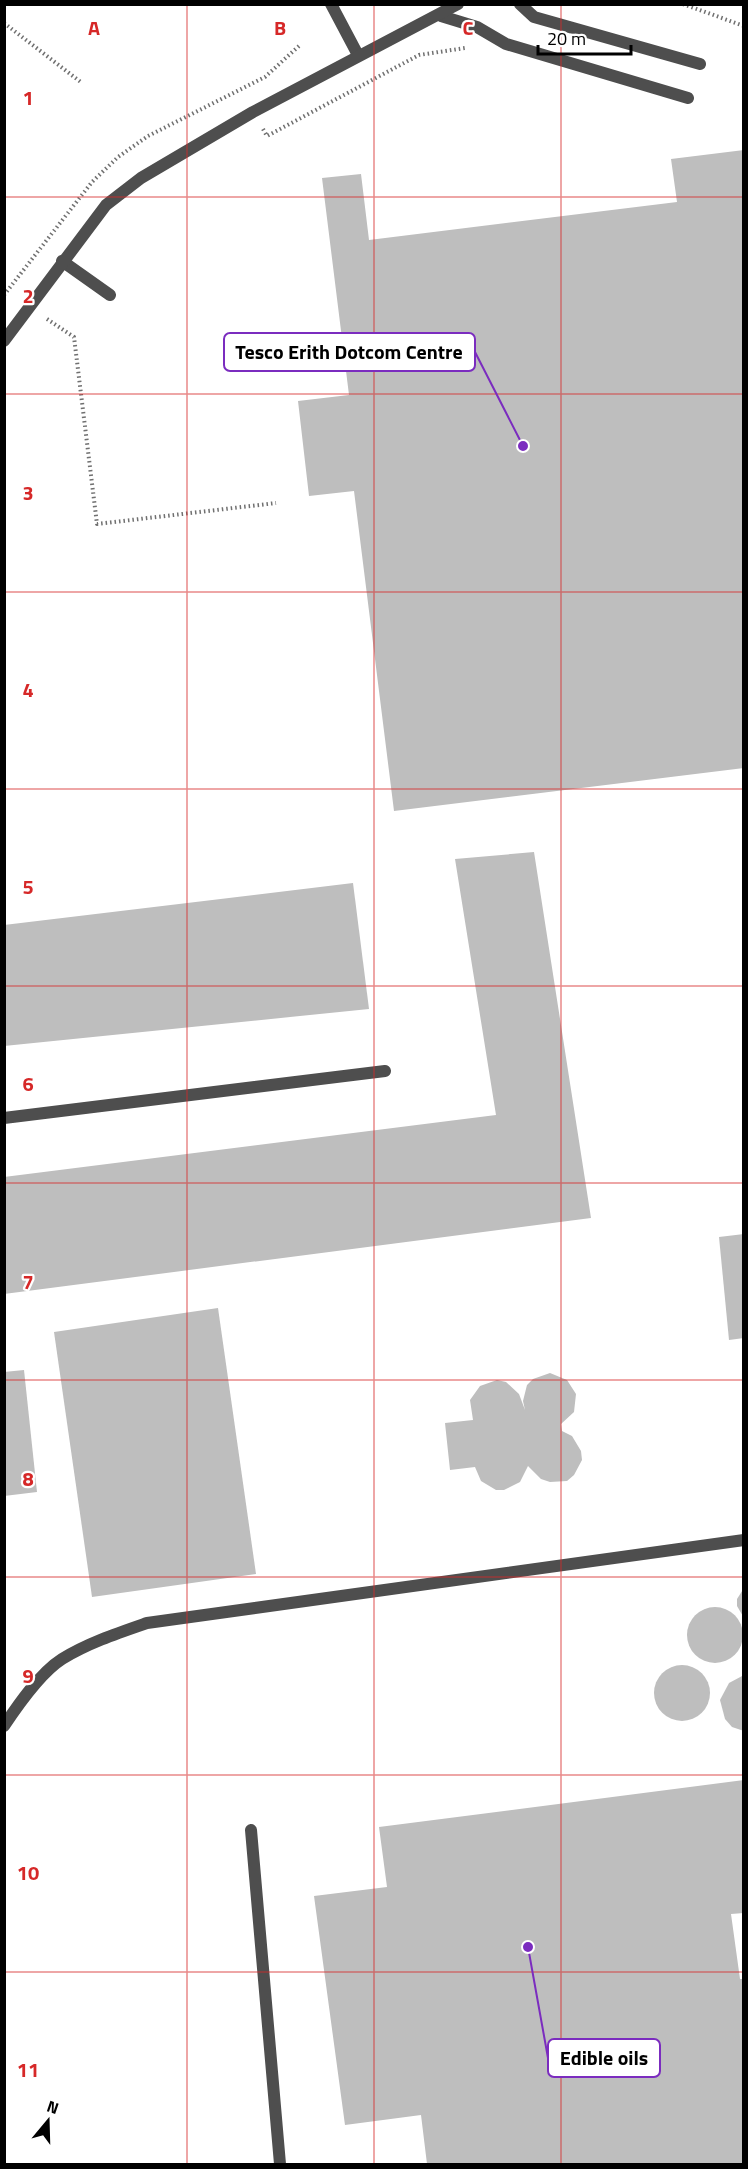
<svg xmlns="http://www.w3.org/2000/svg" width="748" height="2169" font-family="'Titillium Web',sans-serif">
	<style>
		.building { fill: #bebebe }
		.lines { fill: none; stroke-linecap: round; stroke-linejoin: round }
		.path { stroke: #707070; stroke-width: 4; stroke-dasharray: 1.5 3; stroke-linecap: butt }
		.lane { stroke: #4e4e4e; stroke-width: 12 }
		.street { stroke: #4e4e4e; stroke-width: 12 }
		.grid { fill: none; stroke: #d62828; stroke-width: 1.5; stroke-opacity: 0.55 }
		.grid-label { font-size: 20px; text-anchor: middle; font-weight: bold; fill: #d62828; stroke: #fff; stroke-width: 4.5; stroke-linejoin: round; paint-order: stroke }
		.leader { fill: none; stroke: #7b2cbf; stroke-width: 2 }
		.callout-dot { fill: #7b2cbf; stroke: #fff; stroke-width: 2 }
		.callout { fill: #fff; stroke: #7b2cbf; stroke-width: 2 }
		.callout-label { font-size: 20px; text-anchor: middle; font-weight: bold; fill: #000 }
	</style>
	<rect width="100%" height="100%" fill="#fff"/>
	<g class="building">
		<path d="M 744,150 L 744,768 L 394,811 L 354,491 L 309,496 L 298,401 L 349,395 L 322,178 L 361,174 L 369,240 L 677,202 L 671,159 Z"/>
		<path d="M 534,852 L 591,1218 L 4,1294 L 4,1177 L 496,1115 L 455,859 Z"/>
		<path d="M 353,883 L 369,1009 L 4,1046 L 4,925 Z"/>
		<path d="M 744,1234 L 744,1338 L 729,1340 L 719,1237 Z"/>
		<path d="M 218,1308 L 256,1574 L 92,1597 L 54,1332 Z"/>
		<path d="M 24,1370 L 37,1492 L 4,1496 L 4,1372 Z"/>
		<path d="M 550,1373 L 567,1380 L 576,1394 L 574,1412 L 561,1424 L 562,1431 L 572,1436 L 581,1451 L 582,1460 L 574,1475 L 567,1481 L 550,1482 L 541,1479 L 528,1466 L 520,1482 L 504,1490 L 496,1490 L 481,1481 L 475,1467 L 450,1470 L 445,1423 L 473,1420 L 470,1400 L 480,1386 L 497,1380 L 506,1382 L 519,1394 L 525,1410 L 523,1401 L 527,1385 L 533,1379 Z"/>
		<path d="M 744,1588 L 744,1618 L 737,1606 L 737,1599 Z"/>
		<circle cx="715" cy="1635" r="28"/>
		<circle cx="682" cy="1693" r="28"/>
		<path d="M 744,1675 L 744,1731 L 732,1727 L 725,1719 L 720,1700 L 729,1683 Z"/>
		<path d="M 744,1780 L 744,1913 L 731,1914 L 740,1979 L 744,1979 L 744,2164 L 427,2164 L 421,2115 L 345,2125 L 314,1896 L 387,1887 L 379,1827 Z"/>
	</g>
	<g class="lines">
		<g class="path">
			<path d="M 683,4 L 744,26"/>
			<path d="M 4,23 L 82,83"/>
			<path d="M 263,129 L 267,136 L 419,55 L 465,48"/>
			<path d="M 4,295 L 92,182 L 118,157 L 148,136 L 265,77 L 300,45"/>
			<path d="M 47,319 L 74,337 L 97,524 L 276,503"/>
		</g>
		<g class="lane">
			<path d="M 331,4 L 358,55"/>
			<path d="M 520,4 L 534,17 L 700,64"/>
			<path d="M 441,16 L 477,27 L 506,44 L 688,98"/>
			<path d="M 62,261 L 110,295"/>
			<path d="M 4,1118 L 385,1071"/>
			<path d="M 4,1726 C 18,1705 40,1673 62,1659 C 88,1643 118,1633 147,1623 L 744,1540"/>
			<path d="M 251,1830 L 280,2164"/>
		</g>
		<path class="street" d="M 4,341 L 106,205 L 141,178 L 253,112 L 458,4"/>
	</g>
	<path class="grid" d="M 187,4 L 187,2164M 374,4 L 374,2164M 561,4 L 561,2164M 4,197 L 744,197M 4,394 L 744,394M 4,592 L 744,592M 4,789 L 744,789M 4,986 L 744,986M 4,1183 L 744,1183M 4,1380 L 744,1380M 4,1577 L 744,1577M 4,1775 L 744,1775M 4,1972 L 744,1972"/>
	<g class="grid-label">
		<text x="94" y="35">A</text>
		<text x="280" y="35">B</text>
		<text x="468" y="35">C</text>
		<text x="28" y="105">1</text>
		<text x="28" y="303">2</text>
		<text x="28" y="500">3</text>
		<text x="28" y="697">4</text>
		<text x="28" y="894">5</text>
		<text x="28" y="1091">6</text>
		<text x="28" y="1289">7</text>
		<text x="28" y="1486">8</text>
		<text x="28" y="1683">9</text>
		<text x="28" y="1880">10</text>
		<text x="28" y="2077">11</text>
	</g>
	<path class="leader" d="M523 446L475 352M528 1947L548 2058"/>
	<g class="callout-dot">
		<circle cx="523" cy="446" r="6"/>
		<circle cx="528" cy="1947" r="6"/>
	</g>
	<g class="callout">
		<rect x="224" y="333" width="251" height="38" rx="6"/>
		<rect x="548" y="2039" width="112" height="38" rx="6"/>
	</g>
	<g class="callout-label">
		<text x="349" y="359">Tesco Erith Dotcom Centre</text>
		<text x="604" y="2065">Edible oils</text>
	</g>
	<rect width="748" height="2169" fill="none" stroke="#000000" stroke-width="12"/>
	<g transform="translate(48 2121) rotate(19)" stroke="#ffffff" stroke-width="4.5" paint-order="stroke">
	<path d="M0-4.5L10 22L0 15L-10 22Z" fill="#000000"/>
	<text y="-9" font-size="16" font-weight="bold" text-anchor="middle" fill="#000000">N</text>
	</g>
	<path d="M538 45v9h93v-9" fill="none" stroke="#000000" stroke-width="3"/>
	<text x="547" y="45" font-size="18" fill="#000000" stroke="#ffffff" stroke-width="4.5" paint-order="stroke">20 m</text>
</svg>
